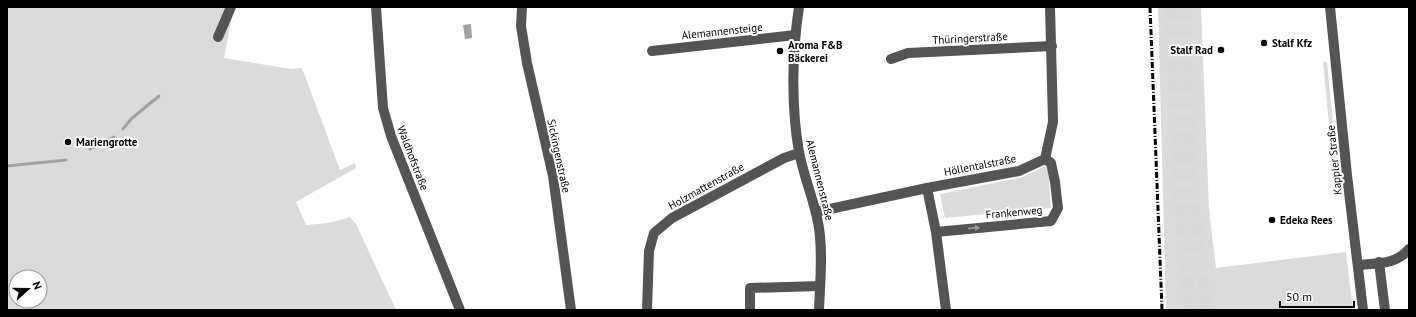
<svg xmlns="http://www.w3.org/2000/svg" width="1416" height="317" font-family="'PT Sans',sans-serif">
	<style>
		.green { fill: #dbdbdb; fill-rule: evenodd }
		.water { fill: #a2a2a2 }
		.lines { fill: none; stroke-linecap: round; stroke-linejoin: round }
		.stream { stroke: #a2a2a2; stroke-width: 3 }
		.highway-tunnel { stroke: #d9d9d9; stroke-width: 12; stroke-dasharray: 12 6; stroke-linecap: butt }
		.minor { stroke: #545454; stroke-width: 10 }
		.rail { stroke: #000; stroke-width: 3; stroke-dasharray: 6 2 1 2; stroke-linecap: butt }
		.oneway { fill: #989898 }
		.poi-dot { fill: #000; stroke: #fff; stroke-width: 1.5 }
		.labels { text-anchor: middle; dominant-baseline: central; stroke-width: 4; stroke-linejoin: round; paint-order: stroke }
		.street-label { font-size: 11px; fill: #000; stroke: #fff }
		.poi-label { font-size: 11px; font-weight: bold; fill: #000; stroke: #fff; text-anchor: start }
	</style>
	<rect width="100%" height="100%" fill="#fff"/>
	<g class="green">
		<path d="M 7,7 L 228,7 L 232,17 L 224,58 L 291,69 L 302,68 L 340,170 L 355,163 L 356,168 L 296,202 L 306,225 L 329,223 L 350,217 L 356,224 L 396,310 L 7,310 ZM 16,277 L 40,277 L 40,301 L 16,301 Z"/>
		<path d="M 1158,7 L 1201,7 L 1209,209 L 1216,268 L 1346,252 L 1353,310 L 1166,310 Z"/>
		<path d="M 1323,62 L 1327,62 L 1333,123 L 1329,124 Z"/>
		<path d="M 1330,132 L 1334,132 L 1337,160 L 1333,161 Z"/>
		<path d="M 1045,166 L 1048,171 L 1051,208 L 945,218 L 940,194 L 1023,177 Z"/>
	</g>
	<path class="water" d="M 471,24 L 472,38 L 465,39 L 463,25 Z"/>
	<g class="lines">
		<g class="stream">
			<path d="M 123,129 L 131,119 L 159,96"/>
			<path d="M 90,149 L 114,137"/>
			<path d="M 7,166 L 66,160"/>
		</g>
		<g class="highway-tunnel">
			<path d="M 1171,7 L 1179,197 L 1191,310"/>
			<path d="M 1184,7 L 1191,190 L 1206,310"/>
		</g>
		<g class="minor">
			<path d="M 376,7 L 383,108 L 391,136 L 460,310"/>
			<path d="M 522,7 L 521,26 L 527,63 L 553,176 L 571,310"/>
			<path d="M 799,7 C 792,53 791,106 799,152 C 804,178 815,202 819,228 C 823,254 820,284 819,310"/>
			<path d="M 1330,7 L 1347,175 L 1363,310"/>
			<path d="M 218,37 L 231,7"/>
			<path d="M 652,51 L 795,35"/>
			<path d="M 891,59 L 908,53 L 1052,46"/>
			<path d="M 927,188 L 936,232 L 946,310"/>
			<path d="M 816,212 L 927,188 L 1019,171 L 1045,159 L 1053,122 L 1050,7"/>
			<path d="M 936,232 L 1051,221 L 1058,208 L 1055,182 L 1051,163 L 1045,159"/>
			<path d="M 1379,262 L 1385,310"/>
			<path d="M 1358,265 C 1377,263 1396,265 1409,249"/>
			<path d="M 647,310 L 649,251 L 654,233 L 672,218 L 784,158 L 799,153"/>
			<path d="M 750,310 L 750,288 L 820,286"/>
		</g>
		<path class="rail" d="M 1150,7 L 1162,310"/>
	</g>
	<defs><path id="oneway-solid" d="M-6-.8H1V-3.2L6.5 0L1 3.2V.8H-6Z"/></defs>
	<use class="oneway" href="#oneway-solid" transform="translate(974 228) rotate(-5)"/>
	<g class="poi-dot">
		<circle cx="1264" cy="43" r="4"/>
		<circle cx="1221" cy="50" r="4"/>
		<circle cx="780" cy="51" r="4"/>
		<circle cx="68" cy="142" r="4"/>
		<circle cx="1272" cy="220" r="4"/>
	</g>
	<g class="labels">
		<g class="street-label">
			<text transform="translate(722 31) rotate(-6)">Alemannensteige</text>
			<text transform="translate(970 38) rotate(-3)">Thüringerstraße</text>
			<text transform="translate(559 156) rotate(78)">Sickingenstraße</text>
			<text transform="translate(413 158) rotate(69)">Waldhofstraße</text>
			<text transform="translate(1334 160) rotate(-96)">Kappler Straße</text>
			<text transform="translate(980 165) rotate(-11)">Höllentalstraße</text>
			<text transform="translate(820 180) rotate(76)">Alemannenstraße</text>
			<text transform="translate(706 186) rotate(-29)">Holzmattenstraße</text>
			<text transform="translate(1014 212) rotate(-5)">Frankenweg</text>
		</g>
		<g class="poi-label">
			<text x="1272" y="43">Stalf Kfz</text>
			<text x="788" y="45">Aroma F&amp;B<tspan x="788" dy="13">Bäckerei</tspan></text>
			<text x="1213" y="50" text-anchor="end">Stalf Rad</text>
			<text x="76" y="142">Mariengrotte</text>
			<text x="1280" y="220">Edeka Rees</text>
		</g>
	</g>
	<rect width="1416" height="317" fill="none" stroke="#000000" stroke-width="16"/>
	<g transform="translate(28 289) rotate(69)"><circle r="19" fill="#ffffff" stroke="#999999"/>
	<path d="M0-3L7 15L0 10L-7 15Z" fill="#000000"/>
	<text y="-6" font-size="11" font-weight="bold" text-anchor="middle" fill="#000000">N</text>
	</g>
	<path d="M1280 301v6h74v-6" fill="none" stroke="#000000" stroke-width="2"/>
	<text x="1286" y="301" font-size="12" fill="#000000" stroke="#ffffff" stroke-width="3" paint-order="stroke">50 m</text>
</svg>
